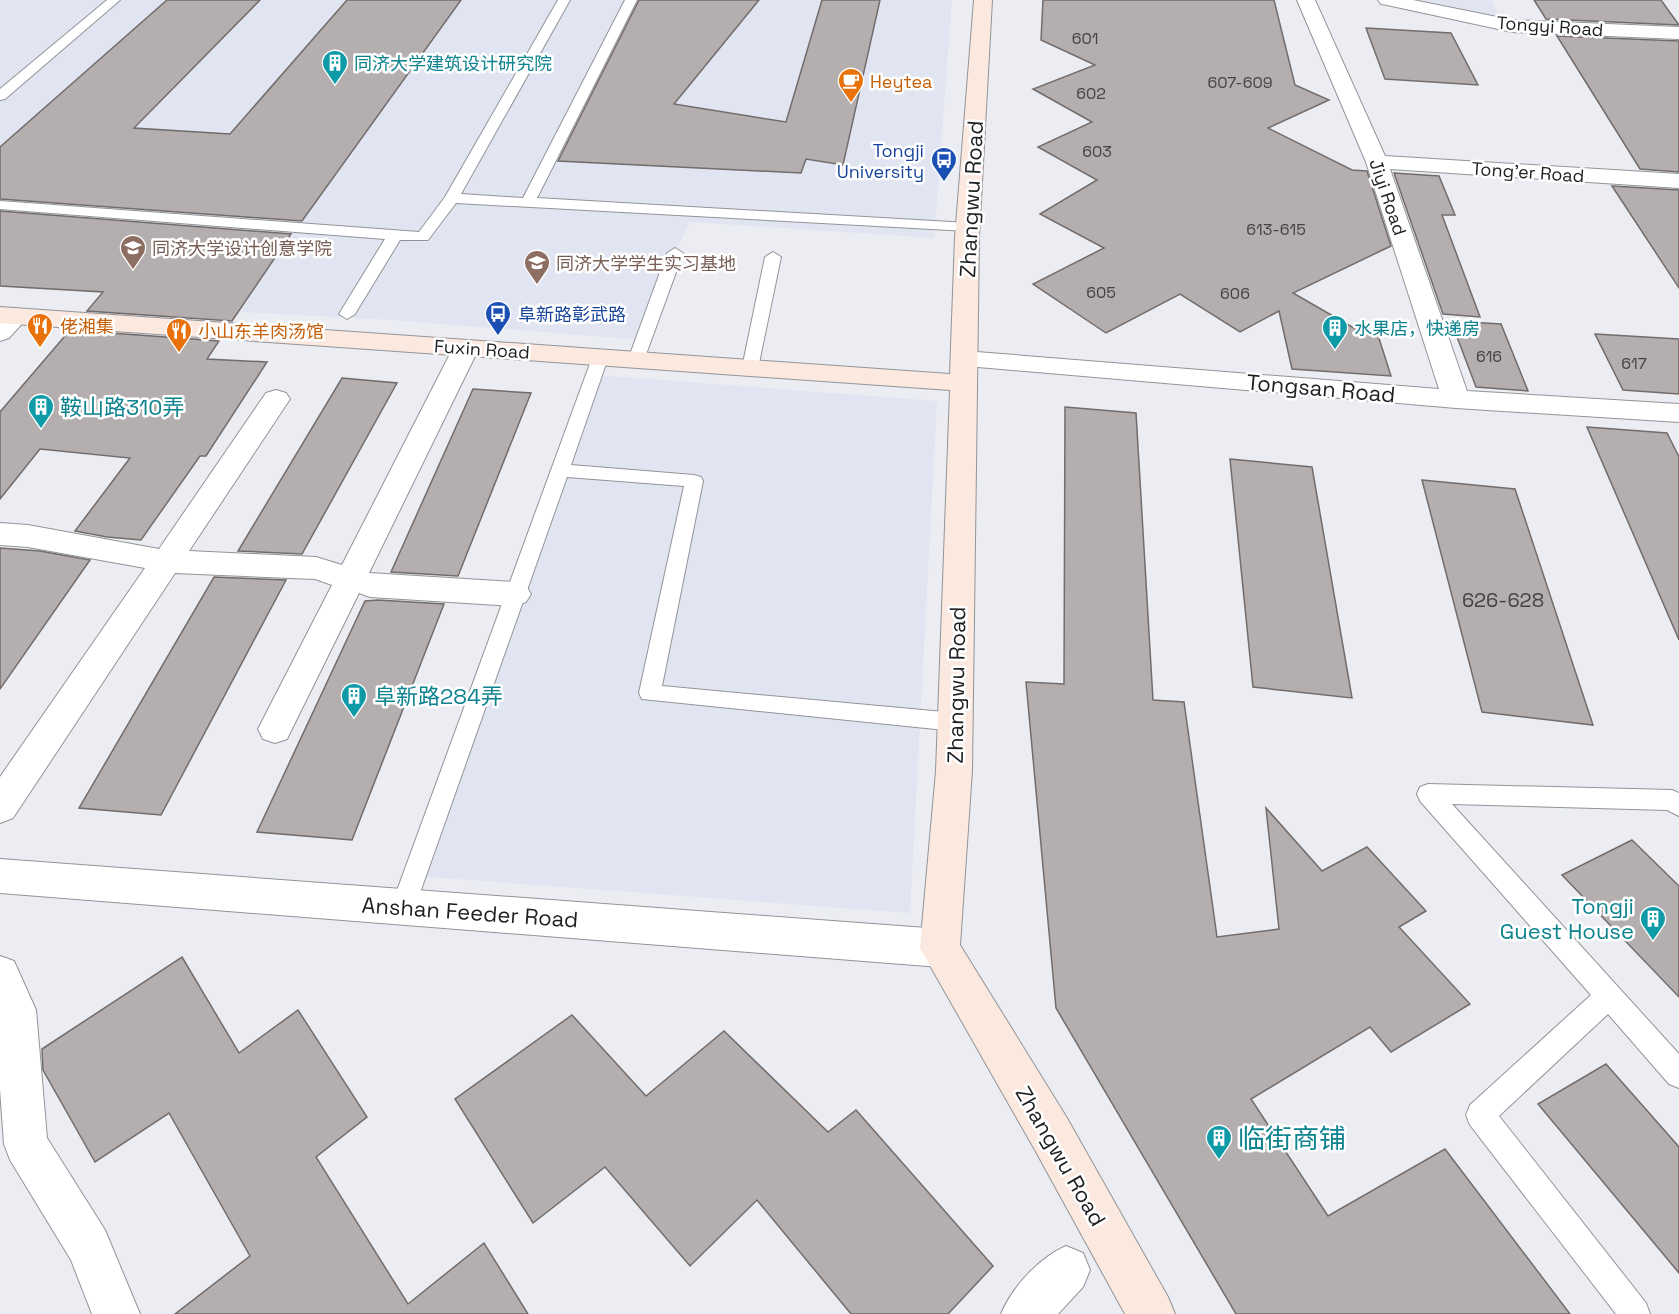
<svg xmlns="http://www.w3.org/2000/svg" width="1679" height="1314" font-family="'Space Grotesk','Noto Sans SC',sans-serif">
	<style>
		.built { fill: #e1e5f2 }
		.building { fill: #b5aeae; stroke: #726c6c; stroke-width: 1.5 }
		.lines { fill: none; stroke-linecap: round; stroke-linejoin: round }
		.lane-casing { stroke: #929498; stroke-width: 2 }
		.street-casing { stroke: #929498; stroke-width: 2 }
		.secondary-casing { stroke: #929498; stroke-width: 2 }
		.lane { fill: #fff; fill-rule: evenodd }
		.street { fill: #fff; fill-rule: evenodd }
		.secondary { fill: #fbe8df; fill-rule: evenodd }
		.labels { text-anchor: middle; dominant-baseline: central; stroke-width: 5; stroke-linejoin: round; paint-order: stroke }
		.far-number-label { font-size: 16px; fill: #444344 }
		.far-street-label { font-size: 18px; fill: #1e1f21; stroke: #fff }
		.far-culture-label { font-size: 18px; fill: #0d838f; stroke: #fff; text-anchor: start }
		.far-food-label { font-size: 18px; fill: #c56008; stroke: #fff; text-anchor: start }
		.far-transit-label { font-size: 18px; fill: #164399; stroke: #fff; text-anchor: end }
		.far-education-label { font-size: 18px; fill: #785e54; stroke: #fff; text-anchor: start }
		.number-label { font-size: 20px; fill: #444344 }
		.street-label { font-size: 22px; fill: #1e1f21; stroke: #fff }
		.culture-label { font-size: 22px; fill: #0d838f; stroke: #fff; text-anchor: start }
		.near-culture-label { font-size: 27px; fill: #0d838f; stroke: #fff; text-anchor: start }
	</style>
	<rect width="100%" height="100%" fill="#ebedf2"/>
	<g class="built">
		<path d="M 0,0 L 952,0 L 934,238 L 690,222 L 675,253 L 643,340 L 391,320 L 240,312 L 276,256 L 0,236 Z"/>
		<path d="M 1419,0 L 1491,0 L 1500,17 L 1445,6 Z"/>
		<path d="M 596,375 L 937,401 L 910,913 L 416,876 Z"/>
	</g>
	<g class="building">
		<path d="M 167,0 L 260,0 L 134,128 L 230,134 L 347,0 L 461,0 L 302,221 L 0,199 L 0,147 Z"/>
		<path d="M 639,0 L 759,0 L 674,104 L 786,122 L 822,0 L 880,0 L 843,165 L 806,159 L 801,173 L 558,161 Z"/>
		<path d="M 1043,0 L 1274,0 L 1295,85 L 1329,100 L 1268,128 L 1352,170 L 1367,171 L 1391,246 L 1293,293 L 1359,331 L 1377,332 L 1391,376 L 1292,369 L 1279,311 L 1240,332 L 1180,294 L 1106,333 L 1033,284 L 1104,248 L 1040,214 L 1097,180 L 1038,147 L 1092,122 L 1033,89 L 1095,65 L 1041,40 Z"/>
		<path d="M 1534,0 L 1661,0 L 1679,25 L 1546,19 Z"/>
		<path d="M 1366,28 L 1451,33 L 1478,85 L 1385,79 Z"/>
		<path d="M 1557,36 L 1679,41 L 1679,172 L 1640,169 Z"/>
		<path d="M 1394,173 L 1439,176 L 1455,215 L 1442,215 L 1480,317 L 1443,314 Z"/>
		<path d="M 1612,186 L 1679,190 L 1679,288 Z"/>
		<path d="M 0,211 L 291,234 L 232,321 L 87,311 L 103,292 L 0,286 Z"/>
		<path d="M 1451,321 L 1501,324 L 1528,391 L 1476,387 Z"/>
		<path d="M 70,330 L 219,341 L 207,359 L 267,362 L 206,456 L 200,456 L 141,540 L 107,537 L 75,531 L 130,458 L 40,449 L 0,499 L 0,412 Z"/>
		<path d="M 1595,334 L 1679,339 L 1679,394 L 1623,390 Z"/>
		<path d="M 342,378 L 397,383 L 302,554 L 238,551 Z"/>
		<path d="M 473,389 L 531,393 L 458,576 L 391,572 Z"/>
		<path d="M 1065,407 L 1136,413 L 1153,700 L 1184,702 L 1217,937 L 1279,929 L 1266,808 L 1322,871 L 1367,847 L 1426,911 L 1399,927 L 1470,1004 L 1391,1052 L 1370,1027 L 1251,1099 L 1328,1216 L 1445,1149 L 1570,1314 L 1236,1314 L 1056,1008 L 1026,682 L 1064,684 Z"/>
		<path d="M 1587,427 L 1667,433 L 1679,457 L 1679,640 Z"/>
		<path d="M 1230,459 L 1312,467 L 1352,698 L 1253,687 Z"/>
		<path d="M 1422,480 L 1515,489 L 1593,725 L 1482,712 Z"/>
		<path d="M 0,548 L 40,551 L 90,560 L 0,689 Z"/>
		<path d="M 214,577 L 286,580 L 161,815 L 79,808 Z"/>
		<path d="M 378,600 L 444,604 L 352,840 L 257,832 L 365,601 Z"/>
		<path d="M 1632,840 L 1679,886 L 1679,997 L 1562,875 Z"/>
		<path d="M 182,957 L 239,1053 L 298,1010 L 367,1117 L 316,1157 L 408,1304 L 484,1243 L 528,1314 L 175,1314 L 250,1256 L 169,1113 L 95,1162 L 43,1070 L 42,1049 Z"/>
		<path d="M 572,1015 L 646,1096 L 724,1031 L 828,1132 L 856,1110 L 993,1266 L 948,1314 L 851,1314 L 757,1200 L 690,1266 L 605,1167 L 533,1223 L 455,1099 Z"/>
		<path d="M 1606,1064 L 1679,1147 L 1679,1273 L 1538,1104 Z"/>
	</g>
	<g class="lines">
		<defs>
			<g id="lane">
				<path d="M 107,0 L 120,0 L 5,99 L 0,100 L 0,89 Z"/>
				<path d="M 558,0 L 570,0 L 461,194 L 523,198 L 625,0 L 637,0 L 537,198 L 968,223 L 975,227 L 968,231 L 456,203 L 428,240 L 400,240 L 355,314 L 347,319 L 339,314 L 385,239 L 0,209 L 0,201 L 419,232 L 445,197 Z"/>
				<path d="M 675,248 L 683,253 L 644,360 L 642,364 L 630,364 L 628,360 L 667,253 Z"/>
				<path d="M 773,252 L 781,257 L 758,368 L 756,372 L 744,372 L 742,368 L 765,257 Z"/>
				<path d="M 600,353 L 606,354 L 608,358 L 571,465 L 694,475 L 701,477 L 703,481 L 662,686 L 955,713 L 963,716 L 966,722 L 963,728 L 955,731 L 642,699 L 639,693 L 684,486 L 567,477 L 415,907 L 412,915 L 403,918 L 394,915 L 391,907 L 592,358 L 594,354 Z"/>
				<path d="M 1428,784 L 1672,790 L 1679,793 L 1679,816 L 1667,810 L 1452,804 L 1679,1054 L 1679,1088 L 1669,1084 L 1608,1014 L 1499,1116 L 1646,1303 L 1650,1314 L 1616,1314 L 1470,1125 L 1466,1115 L 1470,1105 L 1591,995 L 1420,801 L 1417,794 L 1420,787 Z"/>
			</g>
			<g id="street">
				<path d="M 1297,0 L 1315,0 L 1385,156 L 1679,174 L 1679,188 L 1390,169 L 1467,391 L 1679,404 L 1679,422 L 1456,408 L 955,365 L 951,359 L 955,353 L 964,351 L 1439,389 L 1366,162 Z"/>
				<path d="M 1378,0 L 1413,0 L 1512,20 L 1679,27 L 1679,39 L 1512,32 L 1387,5 L 1381,4 Z"/>
				<path d="M 16,308 L 25,311 L 29,316 L 9,338 L 0,341 L 0,318 L 7,311 Z"/>
				<path d="M 466,340 L 475,342 L 479,348 L 369,573 L 515,582 L 526,586 L 531,594 L 526,602 L 515,606 L 370,597 L 359,593 L 287,739 L 275,743 L 263,739 L 258,729 L 332,585 L 315,579 L 175,573 L 13,818 L 0,823 L 0,777 L 145,568 L 28,547 L 0,545 L 0,523 L 28,525 L 159,549 L 266,393 L 276,390 L 286,393 L 290,399 L 189,551 L 316,557 L 342,565 L 453,348 L 457,342 Z"/>
				<path d="M 0,859 L 940,929 L 954,935 L 960,948 L 954,961 L 940,967 L 0,893 Z"/>
				<path d="M 0,956 L 14,961 L 36,1010 L 47,1138 L 105,1230 L 140,1314 L 92,1314 L 71,1260 L 10,1160 L 4,1144 L 0,1089 Z"/>
				<path d="M 1066,1246 L 1083,1253 L 1090,1270 L 1083,1287 L 1058,1314 L 1001,1314 C 1012,1287 1039,1258 1066,1246 Z"/>
			</g>
			<path id="secondary" d="M 974,0 L 992,0 L 979,237 L 972,771 L 960,945 L 1067,1118 L 1168,1297 L 1175,1314 L 1125,1314 L 1035,1150 L 920,948 L 936,771 L 950,390 L 0,323 L 0,307 L 950,374 L 955,237 Z"/>
		</defs>
		<use href="#lane" class="lane-casing"/>
		<use href="#street" class="street-casing"/>
		<use href="#secondary" class="secondary-casing"/>
		<use href="#lane" class="lane"/>
		<use href="#street" class="street"/>
		<use href="#secondary" class="secondary"/>
	</g>
	<defs>
		<symbol id="building-pin" viewBox="-11 -11 22 30"><path d="M0 17L-7.5 6A9.5 9.5 0 1 1 7.5 6Z" fill="#0f9aa8" stroke="#fff"/><path d="M-4-6H4V6H1V3H-1V6H-4ZM-2.5-4.3h1.7v1.8h-1.7ZM.8-4.3h1.7v1.8H.8ZM-2.5-1h1.7V.8h-1.7ZM.8-1h1.7V.8H.8Z" fill="#fff"/></symbol>
		<symbol id="cafe-pin" viewBox="-11 -11 22 30"><path d="M0 17L-7.5 6A9.5 9.5 0 1 1 7.5 6Z" fill="#e8710a" stroke="#fff"/><path d="M-5.5-4.5H6V0H3Q3 3.5 0 3.5H-2.5Q-5.5 3.5-5.5 0ZM3-3.2v2h1.7v-2ZM-6 4.5H4V6H-6Z" fill="#fff"/></symbol>
		<symbol id="bus-pin" viewBox="-11 -11 22 30"><path d="M0 17L-7.5 6A9.5 9.5 0 1 1 7.5 6Z" fill="#1a4fb4" stroke="#fff"/><path d="M-5-6H5V4H4V6H2V4H-2V6H-4V4H-5ZM-3.5-4V0h7V-4ZM-3.5 1.2v1.5H-2V1.2ZM2 1.2v1.5H3.5V1.2Z" fill="#fff"/></symbol>
		<symbol id="school-pin" viewBox="-11 -11 22 30"><path d="M0 17L-7.5 6A9.5 9.5 0 1 1 7.5 6Z" fill="#8d6e63" stroke="#fff"/><path d="M0-5L7-2L0 1L-7-2ZM-4 1L0 2.5L4 1V4Q0 6-4 4Z" fill="#fff"/></symbol>
		<symbol id="restaurant-pin" viewBox="-11 -11 22 30"><path d="M0 17L-7.5 6A9.5 9.5 0 1 1 7.5 6Z" fill="#e8710a" stroke="#fff"/><path d="M-5-6h1v4h1v-4h1v4h1v-4h1v5L-1.5 .5V6h-2V.5L-5-1ZM5-6V6H3V1.5H1.5Q1.5-4 5-6Z" fill="#fff"/></symbol>
	</defs>
	<g fill-rule="evenodd">
		<use href="#building-pin" x="320" y="48" width="30" height="40"/>
		<use href="#cafe-pin" x="836" y="66" width="30" height="40"/>
		<use href="#bus-pin" x="929" y="145" width="30" height="40"/>
		<use href="#school-pin" x="118" y="233" width="30" height="40"/>
		<use href="#school-pin" x="522" y="248" width="30" height="40"/>
		<use href="#bus-pin" x="483" y="299" width="30" height="40"/>
		<use href="#restaurant-pin" x="25" y="311" width="30" height="40"/>
		<use href="#building-pin" x="1320" y="313" width="30" height="40"/>
		<use href="#restaurant-pin" x="164" y="316" width="30" height="40"/>
		<use href="#building-pin" x="26" y="392" width="30" height="40"/>
		<use href="#building-pin" x="339" y="681" width="30" height="40"/>
		<use href="#building-pin" x="1638" y="904" width="30" height="40"/>
		<use href="#building-pin" x="1204" y="1123" width="30" height="40"/>
	</g>
	<g class="labels">
		<g class="far-number-label">
			<text x="1085" y="38">601</text>
			<text x="1240" y="82">607-609</text>
			<text x="1091" y="93">602</text>
			<text x="1097" y="151">603</text>
			<text x="1276" y="229">613-615</text>
			<text x="1101" y="292">605</text>
			<text x="1235" y="293">606</text>
			<text x="1489" y="356">616</text>
			<text x="1634" y="363">617</text>
		</g>
		<g class="far-street-label">
			<text transform="translate(1550 26) rotate(4)">Tongyi Road</text>
			<text transform="translate(1528 172) rotate(4)">Tong'er Road</text>
			<text transform="translate(1388 197) rotate(71)">Jiyi Road</text>
			<text transform="translate(482 349) rotate(4)">Fuxin Road</text>
		</g>
		<g class="far-culture-label">
			<text x="354" y="63">同济大学建筑设计研究院</text>
			<text x="1354" y="328">水果店，快递房</text>
		</g>
		<g class="far-food-label">
			<text x="870" y="81">Heytea</text>
			<text x="60" y="326">佬湘集</text>
			<text x="198" y="331">小山东羊肉汤馆</text>
		</g>
		<g class="far-transit-label">
			<text x="924" y="150">Tongji<tspan x="924" dy="21">University</tspan></text>
			<text x="518" y="314" text-anchor="start">阜新路彰武路</text>
		</g>
		<g class="far-education-label">
			<text x="152" y="248">同济大学设计创意学院</text>
			<text x="556" y="263">同济大学学生实习基地</text>
		</g>
		<g class="number-label">
			<text x="1503" y="600">626-628</text>
		</g>
		<g class="street-label">
			<text transform="translate(971 199) rotate(-87)">Zhangwu Road</text>
			<text transform="translate(1321 388) rotate(5)">Tongsan Road</text>
			<text transform="translate(956 685) rotate(-89)">Zhangwu Road</text>
			<text transform="translate(470 912) rotate(4)">Anshan Feeder Road</text>
			<text transform="translate(1061 1156) rotate(60)">Zhangwu Road</text>
		</g>
		<g class="culture-label">
			<text x="60" y="407">鞍山路310弄</text>
			<text x="374" y="696">阜新路284弄</text>
			<text x="1634" y="906" text-anchor="end">Tongji<tspan x="1634" dy="25">Guest House</tspan></text>
		</g>
		<g class="near-culture-label">
			<text x="1238" y="1138">临街商铺</text>
		</g>
	</g>
</svg>
